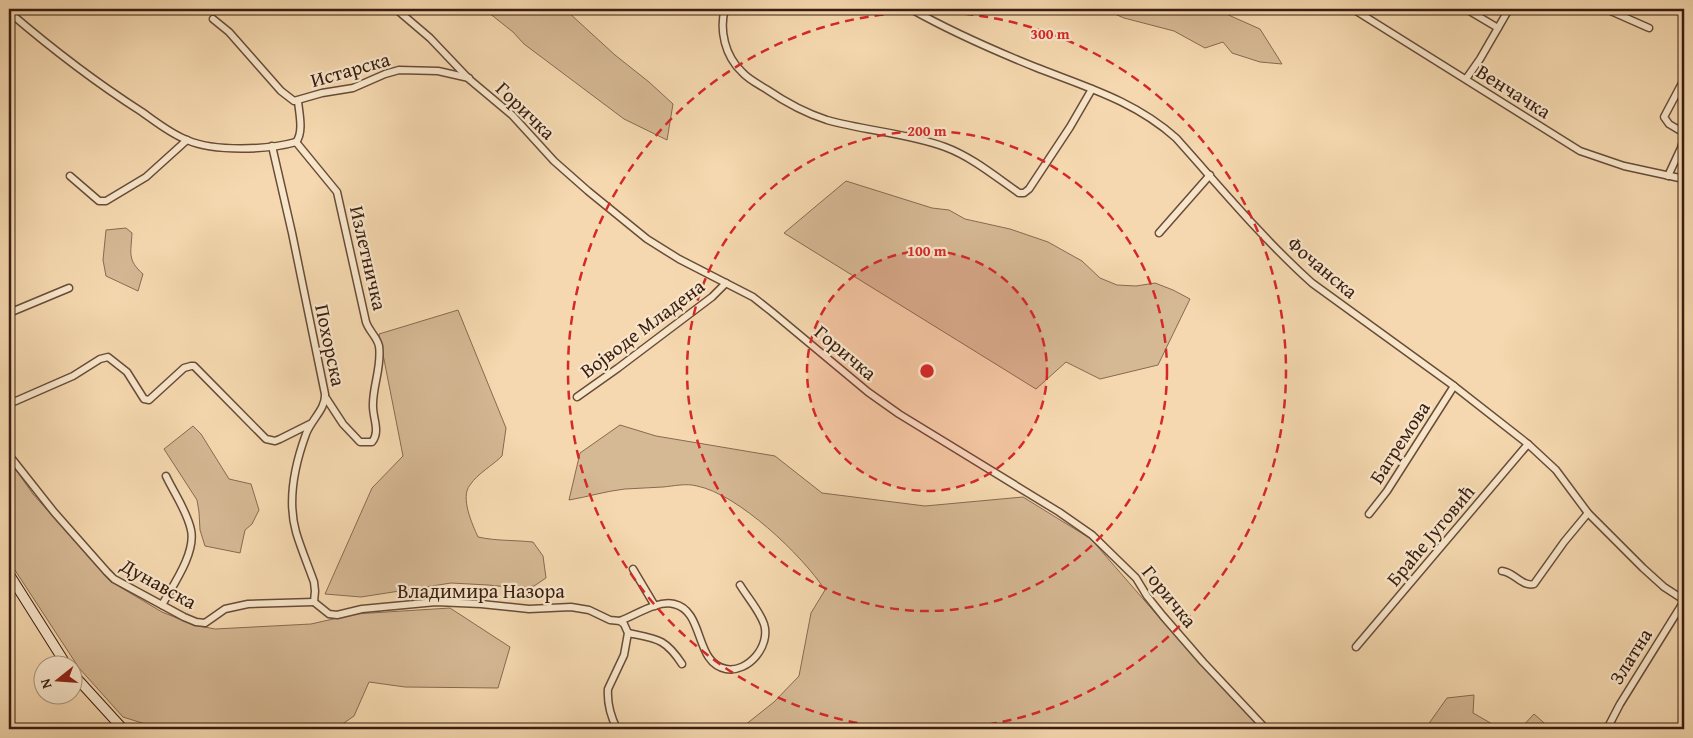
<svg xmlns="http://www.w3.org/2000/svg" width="1693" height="738" font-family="'Gentium Book Plus',serif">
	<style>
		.green { fill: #d5b894; stroke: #876a52 }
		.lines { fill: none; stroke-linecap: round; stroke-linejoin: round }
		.street-casing { stroke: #684c38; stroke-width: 9 }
		.secondary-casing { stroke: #391d11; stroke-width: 11 }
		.street { stroke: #f8e6cb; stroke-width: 6 }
		.secondary { stroke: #f8e6cb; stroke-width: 9 }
		.ring { fill: none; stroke: #d62828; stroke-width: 2.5; stroke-dasharray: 9 6 }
		.labels { text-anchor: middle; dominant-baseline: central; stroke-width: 4.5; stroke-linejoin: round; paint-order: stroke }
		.street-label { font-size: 20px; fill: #391d11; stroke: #f8e6cb }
		.centre { fill: #d62828; stroke: #f8e6cb; stroke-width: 2.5 }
		.ring-label { font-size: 15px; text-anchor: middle; font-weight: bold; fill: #d62828; stroke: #f8e6cb; stroke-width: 4.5; stroke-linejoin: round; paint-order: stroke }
	</style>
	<rect width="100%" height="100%" fill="#f5d8af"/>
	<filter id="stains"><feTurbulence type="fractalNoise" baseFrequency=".004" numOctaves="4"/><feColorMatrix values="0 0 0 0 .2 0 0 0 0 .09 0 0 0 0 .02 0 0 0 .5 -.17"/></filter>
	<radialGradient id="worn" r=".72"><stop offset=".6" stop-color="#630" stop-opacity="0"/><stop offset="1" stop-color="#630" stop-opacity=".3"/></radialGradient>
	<g class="green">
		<path d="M 484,9 L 563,9 L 568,12 L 615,55 L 649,82 L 673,104 L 667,140 L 624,119 L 524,44 L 513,32 Z"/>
		<path d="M 1103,9 L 1215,9 L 1260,29 L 1282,64 L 1260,62 L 1232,53 L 1223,42 L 1205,48 L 1174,31 L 1124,18 Z"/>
		<path d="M 846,181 L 932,208 L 949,210 L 965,219 L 1010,229 L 1048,242 L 1082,261 L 1100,278 L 1117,285 L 1136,286 L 1155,283 L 1173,290 L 1190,299 L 1158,365 L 1100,379 L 1066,362 L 1036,389 L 784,233 Z"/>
		<path d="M 126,228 L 132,233 C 131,253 127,260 143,274 L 138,291 L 106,276 L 103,260 L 106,230 Z"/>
		<path d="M 458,310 L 506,428 L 502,456 C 492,466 478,473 470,485 C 460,497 472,524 478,537 C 496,541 514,540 533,542 L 543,556 L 546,578 L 534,586 L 518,588 L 488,585 L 451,583 L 361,597 L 325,594 L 372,488 L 403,456 L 379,334 Z"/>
		<path d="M 620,425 L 656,436 L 775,456 L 822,493 L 925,506 L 1023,497 L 1091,539 L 1164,623 L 1252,717 L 1260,729 L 740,729 L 774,702 L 799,676 L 811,613 L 825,590 C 802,555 738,494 697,486 C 686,483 674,486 663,487 C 650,488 638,488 625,489 C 606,491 587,497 569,500 L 580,453 Z"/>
		<path d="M 193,426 L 201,434 L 229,479 L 251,484 L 259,510 L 252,524 L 245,530 L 240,553 L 205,546 L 200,530 L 199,512 L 197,500 L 164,449 Z"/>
		<path d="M 9,460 L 33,494 L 110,581 L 162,612 L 194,625 L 215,629 L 311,624 L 355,614 L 450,608 L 510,647 L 498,688 L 405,687 L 369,682 L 354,716 L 341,725 L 355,729 L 161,729 L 123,717 L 79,668 L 9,561 Z"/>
		<path d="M 1474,695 L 1473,713 L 1501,729 L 1425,729 L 1447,698 Z"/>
		<path d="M 1534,714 L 1551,729 L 1520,729 Z"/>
	</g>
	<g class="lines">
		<defs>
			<g id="street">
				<path d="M 396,9 L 430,38 L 469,79 L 512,115 L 554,161 L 588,191 L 647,239 L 679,259 L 753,297 L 772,312 L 868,392 L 899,414 L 1059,512 L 1092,535 L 1136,578 L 1147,596 L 1163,616 L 1203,662 L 1266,729"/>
				<path d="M 725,9 C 719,30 725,56 742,72 C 748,79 758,84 766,89 C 785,102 805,113 827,120 C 866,131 907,133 945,147 C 972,157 996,177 1019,193 L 1024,193 L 1029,189 L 1070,127 L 1092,89"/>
				<path d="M 911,9 C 950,31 993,50 1035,67 C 1086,87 1135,101 1176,138 C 1220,187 1263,239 1312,283 L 1454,386 L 1528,444 L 1556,470 L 1588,513 L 1643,568 L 1664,587 L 1684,600"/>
				<path d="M 1353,9 L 1580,151 L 1624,166 L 1684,179"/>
				<path d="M 1466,9 L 1498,28"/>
				<path d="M 1606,9 L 1649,28"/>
				<path d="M 9,12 C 51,48 95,82 142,112 C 156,122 171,134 187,140 C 214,152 268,150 296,142 C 304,132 299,113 298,101"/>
				<path d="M 213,19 L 229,32 L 281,91 L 294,101 L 322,93 L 353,88 L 385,74 L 399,70 L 438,71 L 469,78"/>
				<path d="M 1466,79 L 1480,59 L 1509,9"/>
				<path d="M 1681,85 L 1664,117 L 1669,124 L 1684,133"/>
				<path d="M 296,142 L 337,192 L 366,322 C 369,331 377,337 379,346 C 382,366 373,385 373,404 C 372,417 381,431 372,442 L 360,442 L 343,424 L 326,398"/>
				<path d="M 272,146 L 292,233 L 325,394 C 326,409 311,420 306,434 C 295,464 287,500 296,532 C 301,549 308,565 314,582 L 315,591 L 314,602"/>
				<path d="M 70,176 L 99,201 L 106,201 L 146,177 L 187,140"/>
				<path d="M 1668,176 L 1681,148 L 1684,137"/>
				<path d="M 1159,233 L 1210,175"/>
				<path d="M 9,239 L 10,239"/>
				<path d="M 9,313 L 69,288"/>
				<path d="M 577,397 L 618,368 L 712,297 L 726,283"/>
				<path d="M 9,404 L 73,376 L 100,359 L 108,357 L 127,372 L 144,399 L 149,400 L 184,368 L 191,366 L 194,366 L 266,439 L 275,441 L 280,439 L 310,424"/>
				<path d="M 9,455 L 54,512 L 107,572 L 114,579 L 184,617 L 196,622 L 205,623 L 225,609 L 248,604 L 314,602"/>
				<path d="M 1369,514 L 1387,491 L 1454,386"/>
				<path d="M 633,569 L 655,606"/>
				<path d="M 1502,571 C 1514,572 1522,587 1534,584 L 1564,542 L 1588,513"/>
				<path d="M 314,602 L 329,614 L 337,615 L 362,609 L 436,602 L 481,604 L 529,609 L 571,607 L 589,610 L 610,620 L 620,621 L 624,624 L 628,633 L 624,655 L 608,689 C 607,703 611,717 617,729"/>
				<path d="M 162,605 C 173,585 196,553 191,530 C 187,511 174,493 166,476"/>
				<path d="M 620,621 C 636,615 657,600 674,604 C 705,611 694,663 726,669 C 748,673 771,646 764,624 C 759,610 748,598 740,585"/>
				<path d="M 628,633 C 657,639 665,638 682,664"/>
				<path d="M 1356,647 L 1528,444"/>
				<path d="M 1607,729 L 1620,704 L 1684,601"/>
			</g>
			<g id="secondary">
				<path d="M 9,574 L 67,666"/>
				<path d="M 72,673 L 123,729"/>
			</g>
		</defs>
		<use href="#street" class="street-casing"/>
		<use href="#secondary" class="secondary-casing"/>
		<use href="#street" class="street"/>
		<use href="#secondary" class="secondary"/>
	</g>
	<circle cx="927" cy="371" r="120" fill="#d62828" fill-opacity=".12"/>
	<g class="ring">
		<circle cx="927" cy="371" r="120"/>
		<circle cx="927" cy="371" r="240"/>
		<path d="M902 729A359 359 0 1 1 952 729"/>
	</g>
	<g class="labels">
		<g class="street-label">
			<text transform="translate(350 69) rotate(-16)">Истарска</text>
			<text transform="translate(1514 91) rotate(32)">Венчачка</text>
			<text transform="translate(526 110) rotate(44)">Горичка</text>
			<text transform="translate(369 258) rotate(77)">Излетничка</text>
			<text transform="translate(1323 267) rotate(40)">Фочанска</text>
			<text transform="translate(642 328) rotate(-37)">Војводе Младена</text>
			<text transform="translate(331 345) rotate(78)">Похорска</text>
			<text transform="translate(846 352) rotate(40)">Горичка</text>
			<text transform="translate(1399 442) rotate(-57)">Багремова</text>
			<text transform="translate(1430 535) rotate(-50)">Браће Југовић</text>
			<text transform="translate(159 583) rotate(29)">Дунавска</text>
			<text x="481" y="590">Владимира Назора</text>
			<text transform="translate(1170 596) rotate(51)">Горичка</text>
			<text transform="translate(1630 656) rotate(-58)">Златна</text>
		</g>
	</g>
	<circle cx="927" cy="371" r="8" class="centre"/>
	<g class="ring-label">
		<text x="1050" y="39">300 m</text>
		<text x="927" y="136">200 m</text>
		<text x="927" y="256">100 m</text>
	</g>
	<rect width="1693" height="738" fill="none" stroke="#f5d8af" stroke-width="30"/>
	<rect x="10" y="10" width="1673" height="718" fill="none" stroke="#391d11" stroke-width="2.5"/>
	<rect x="15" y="15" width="1663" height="708" fill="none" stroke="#391d11"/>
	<g transform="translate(58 680) rotate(253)"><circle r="24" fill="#f8e6cb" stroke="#ac9681"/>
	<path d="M0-4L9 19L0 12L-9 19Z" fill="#8f2418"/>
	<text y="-8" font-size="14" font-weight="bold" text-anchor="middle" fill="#391d11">N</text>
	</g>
	<rect width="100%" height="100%" filter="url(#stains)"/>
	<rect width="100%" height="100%" fill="url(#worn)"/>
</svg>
